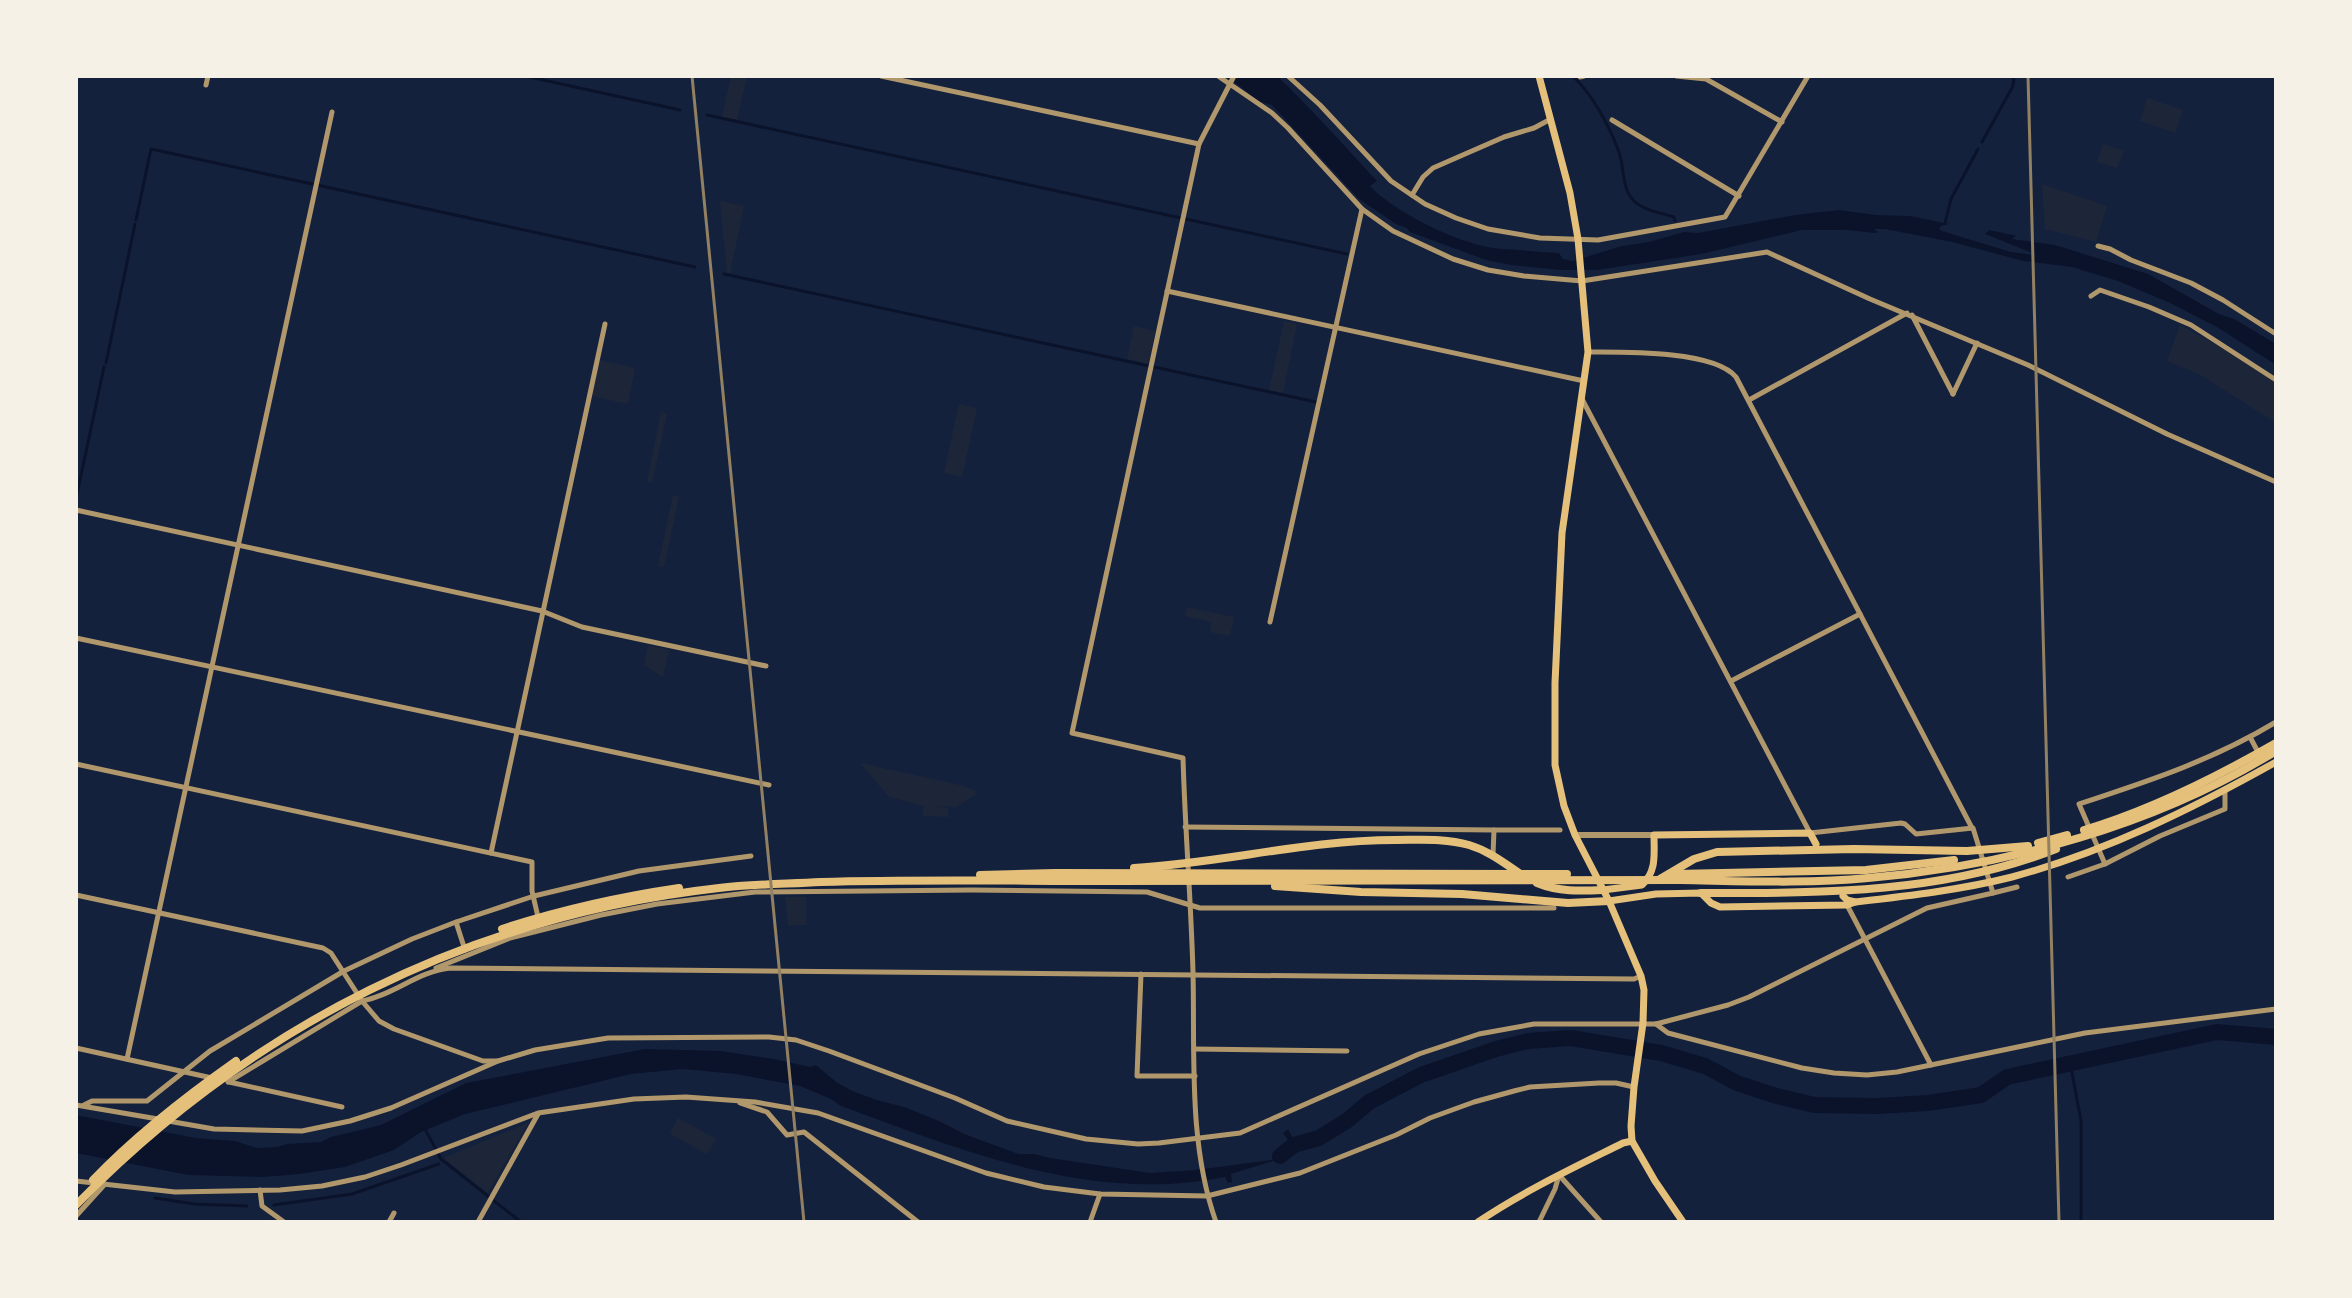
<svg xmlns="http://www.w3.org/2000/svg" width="2352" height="1298" font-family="Quicksand,sans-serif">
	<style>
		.green { fill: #1d2539 }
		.water { fill: #0b132b }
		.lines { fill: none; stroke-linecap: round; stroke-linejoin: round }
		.stream { stroke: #0b132b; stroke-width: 3 }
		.river { stroke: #0b132b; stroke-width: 16 }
		.minor { stroke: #b1986c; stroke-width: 5 }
		.tertiary { stroke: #b1986c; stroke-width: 6 }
		.secondary { stroke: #e5c07b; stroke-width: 7 }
		.trunk { stroke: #e5c07b; stroke-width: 8 }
		.rail { stroke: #918062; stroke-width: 3 }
	</style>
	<rect width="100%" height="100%" fill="#14213d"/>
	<g class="green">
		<path d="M 731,76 L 747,76 L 737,120 L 722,117 Z"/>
		<path d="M 2147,98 L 2183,110 L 2175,133 L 2140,121 Z"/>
		<path d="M 2103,144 L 2124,151 L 2117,168 L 2097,162 Z"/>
		<path d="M 2042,184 L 2107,206 L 2096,242 L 2045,229 Z"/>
		<path d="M 720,201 L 744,206 L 730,274 L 727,273 Z"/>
		<path d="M 1284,321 L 1297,324 L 1283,393 L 1269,390 Z"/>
		<path d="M 2180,325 L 2222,348 L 2276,383 L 2276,423 L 2199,374 L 2167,361 Z"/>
		<path d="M 1134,326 L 1155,331 L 1148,364 L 1127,359 Z"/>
		<path d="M 599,360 L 635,368 L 628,404 L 592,396 Z"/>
		<path d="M 959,404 L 977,408 L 962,477 L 944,473 Z"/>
		<path d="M 661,412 L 667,414 L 652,483 L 647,482 Z"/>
		<path d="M 673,495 L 679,497 L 664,567 L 658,566 Z"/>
		<path d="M 1187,607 L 1234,617 L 1230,636 L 1210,632 L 1212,622 L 1185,616 Z"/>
		<path d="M 648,645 L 669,650 L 663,677 L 644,665 Z"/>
		<path d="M 860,763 L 960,785 L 975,790 L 975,795 L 956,807 L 934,806 L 948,808 L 948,817 L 923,816 L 924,806 L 889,797 Z"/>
		<path d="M 785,897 L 806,897 L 806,925 L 788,925 Z"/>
		<path d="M 678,1118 L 716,1139 L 707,1154 L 670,1134 Z"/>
		<path d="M 528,1123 L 488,1193 L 443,1158 Z"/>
	</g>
	<g class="water">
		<path d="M 1227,76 L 1277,76 C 1312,109 1344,146 1377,181 L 1370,186 C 1395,213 1466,248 1504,249 C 1522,250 1540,252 1559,253 L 1563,259 L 1573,261 L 1622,246 L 1649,242 L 1684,232 L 1698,233 L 1795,215 L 1839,210 L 1876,215 L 1910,216 L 1949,224 L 1941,226 L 1939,229 L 1942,231 L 2011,252 L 2037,255 L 1985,234 L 1989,230 L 2013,235 L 2016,236 L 2012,239 L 2055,245 L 2148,274 L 2219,314 L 2234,319 L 2276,344 L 2276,365 L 2217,327 L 2170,303 L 2118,281 L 2072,267 L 2023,261 L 1952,242 L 1885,229 L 1874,229 L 1878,232 L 1875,233 L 1846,230 L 1802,230 L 1701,254 L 1597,270 L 1560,270 L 1511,265 L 1486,260 L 1410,232 L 1407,228 L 1396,224 L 1359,199 L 1272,105 L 1258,101 Z"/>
		<path d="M 645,1049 L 720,1051 L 774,1059 L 810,1067 L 816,1065 L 836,1082 L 852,1091 L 877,1100 L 904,1107 L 939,1121 L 964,1134 L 1019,1154 L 1034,1154 L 1050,1158 L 1150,1173 L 1196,1170 L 1271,1160 L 1282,1154 L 1281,1145 L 1289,1142 L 1283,1133 L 1288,1129 L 1298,1148 L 1291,1152 L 1292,1155 L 1231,1174 L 1232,1182 L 1228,1183 L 1225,1177 C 1093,1204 963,1151 841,1106 L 831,1099 L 800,1086 L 736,1074 L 683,1069 L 631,1074 L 465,1114 L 421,1132 L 394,1150 L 345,1167 L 300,1174 L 262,1177 L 188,1175 L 76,1153 L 76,1115 L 196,1138 L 235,1141 L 257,1148 L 277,1147 L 287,1144 L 321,1142 L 331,1137 L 381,1125 L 466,1083 Z"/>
	</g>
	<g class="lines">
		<g class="stream">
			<path d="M 525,76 L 680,110"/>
			<path d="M 1573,76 C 1594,97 1608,123 1619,152 C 1624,166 1622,189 1633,200 C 1642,210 1662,213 1674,217 L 1675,221"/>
			<path d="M 707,115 L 1347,254"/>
			<path d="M 1982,142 L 2013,86 L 2014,76"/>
			<path d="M 136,220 L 151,149 L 695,267"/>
			<path d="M 1945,223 L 1951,199 L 1978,149"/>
			<path d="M 724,274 L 1316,402"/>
			<path d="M 106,363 L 135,224"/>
			<path d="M 76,499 L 104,367"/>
			<path d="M 2070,1062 L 2081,1121 L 2081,1222"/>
			<path d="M 425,1129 L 441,1159 L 521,1222"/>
			<path d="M 155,1198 L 194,1204 L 247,1206"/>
			<path d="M 274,1205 L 352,1194 L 439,1164"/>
		</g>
		<path class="river" d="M 1280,1156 L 1294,1145 L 1319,1138 L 1348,1120 L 1369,1102 L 1421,1075 L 1496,1049 L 1528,1041 L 1571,1038 L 1661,1053 L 1705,1066 L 1737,1083 L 1773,1095 L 1814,1105 L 1877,1106 L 1928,1103 L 1981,1095 L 2007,1077 L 2217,1032 L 2276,1037"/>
		<g class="minor">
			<path d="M 881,76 L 1199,144"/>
			<path d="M 1218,76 L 1272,113 L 1288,128 L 1362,209 L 1393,231 L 1453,259 L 1488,270 L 1524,276 L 1582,281 L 1767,252 L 1870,299 L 2028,365 L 2167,434 L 2276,482"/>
			<path d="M 1288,76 L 1320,105 L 1391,181 L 1425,204 L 1456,218 L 1488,229 L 1540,238 L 1598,240 L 1725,217 L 1808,76"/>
			<path d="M 1676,76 L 1706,79 L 1782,122"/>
			<path d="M 1580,77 L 1584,76"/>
			<path d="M 206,85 L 208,76"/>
			<path d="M 1612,120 L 1739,196"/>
			<path d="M 1412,195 L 1423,177 L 1433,168 L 1504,137 L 1534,128 L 1549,120"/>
			<path d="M 2098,246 L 2110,249 L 2131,260 L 2191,283 L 2223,300 L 2276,334"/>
			<path d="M 1167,291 L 1584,381"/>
			<path d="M 2091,296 L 2100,290 L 2149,307 L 2191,325 L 2276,380"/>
			<path d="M 1912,315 L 1953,394"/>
			<path d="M 1588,352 C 1622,352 1714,350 1736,377 L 1972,828"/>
			<path d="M 1953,394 L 1977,343"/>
			<path d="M 1749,400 L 1907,313"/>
			<path d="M 76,510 L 542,611 L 582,627 L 766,666"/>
			<path d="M 1270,622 L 1362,209"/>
			<path d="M 76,638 L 769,785"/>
			<path d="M 1731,681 L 1860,614"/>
			<path d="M 2250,737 L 2259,754"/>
			<path d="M 76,764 L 532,862 L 532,891 L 538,917"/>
			<path d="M 2225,791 L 2225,809 L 2160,836 L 2105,864 L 2079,804 C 2149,781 2213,760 2276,722"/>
			<path d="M 1185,827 L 1494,830 L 1493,855"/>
			<path d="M 1494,830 L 1560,830"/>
			<path d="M 491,853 L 605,324"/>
			<path d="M 2068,877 L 2105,864"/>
			<path d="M 1993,893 L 2017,887"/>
			<path d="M 76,895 L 323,948 L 331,953 L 362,1001 L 379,1021 L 394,1029 L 483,1061 L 497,1061"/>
			<path d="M 1847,905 L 1931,1065"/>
			<path d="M 465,950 L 456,922 L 534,896 L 639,871 L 751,856"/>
			<path d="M 436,968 L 510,938 L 601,915 L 657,904 L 755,892 L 972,890 L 1147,892 L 1200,908 L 1554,908"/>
			<path d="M 1141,974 L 1137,1076 L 1195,1076"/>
			<path d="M 1656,1024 L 1668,1033 L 1802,1068 L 1834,1073 L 1867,1075 L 1897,1072 L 2085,1033 L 2276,1009"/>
			<path d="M 76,1048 L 212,1078"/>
			<path d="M 1194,1049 L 1347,1051"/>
			<path d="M 127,1059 L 332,112"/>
			<path d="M 228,1082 L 362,1001 C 394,995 418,971 451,968 L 1634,979 L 1641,976"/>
			<path d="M 229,1082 L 342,1107"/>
			<path d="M 740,1103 L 767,1112 L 787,1135 L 804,1132 L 918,1222"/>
			<path d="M 76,1105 L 158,1119"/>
			<path d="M 84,1105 L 92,1101 L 147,1101 L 210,1051 L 344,971 L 412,939 L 456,922"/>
			<path d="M 168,1121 L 214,1129 L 302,1131 L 350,1121 L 391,1108 L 498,1061 L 535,1050 L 608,1038 L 769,1037 L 796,1040 L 829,1051 L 955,1098 L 1007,1121 L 1086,1139 L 1138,1144 L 1159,1143 L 1240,1133 L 1419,1054 L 1479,1034 L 1534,1024 L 1656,1024 L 1728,1005 L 1749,997 L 1927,908 L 1993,893 L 1973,828 L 1916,834 L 1905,824 L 1901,823 L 1810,833 L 1582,399"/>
			<path d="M 1559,1175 L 1601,1222"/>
			<path d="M 76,1181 L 175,1192 L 280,1190 L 322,1186 L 365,1177 L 401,1165 L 538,1113 L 634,1099 L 686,1097 L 755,1102 L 818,1113 L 986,1173 L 1044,1187 L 1100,1194 L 1207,1196 L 1300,1173 L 1396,1135 L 1430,1118 L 1474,1102 L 1514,1091 L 1530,1087 L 1599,1083 L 1616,1083 L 1634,1087"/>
			<path d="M 260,1190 L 262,1206 L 284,1222"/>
			<path d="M 76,1216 L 105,1184"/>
			<path d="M 389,1222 L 394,1213"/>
			<path d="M 478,1222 L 538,1114"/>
			<path d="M 1090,1222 L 1100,1194"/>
			<path d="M 1216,1222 C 1188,1143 1195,1055 1193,972 C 1191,901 1185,829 1183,758 L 1072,733 L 1199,144 L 1234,76"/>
			<path d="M 1539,1222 L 1555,1189 L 1559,1175"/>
		</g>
		<path class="tertiary" d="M 1575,835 L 1654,835"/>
		<g class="secondary">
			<path d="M 1539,76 L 1570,193 L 1578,239 L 1588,352 L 1562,533 L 1555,683 L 1555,765 L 1564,806 L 1575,835 L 1609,901 L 1641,976 L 1644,990 L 1643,1023 L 1634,1087 L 1631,1126 L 1632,1141 L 1655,1181 L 1683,1222"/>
			<path d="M 1603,890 L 1642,885 C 1657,871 1654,854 1654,835 L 1810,833 L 1816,844"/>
			<path d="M 1843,896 L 1847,900 L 1855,902"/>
			<path d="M 1609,901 L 1656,894 L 1701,893 L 1711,903 L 1720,907 L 1847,905 L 1855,902 C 1907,896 1960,890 2012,877 C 2105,852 2192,809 2276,762"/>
			<path d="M 1478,1222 C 1524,1191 1573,1168 1623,1143 L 1632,1141"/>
		</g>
		<g class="trunk">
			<path d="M 2084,830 C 2151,810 2215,778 2276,743"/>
			<path d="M 2038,843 L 2067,835"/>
			<path d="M 1134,868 C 1222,863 1307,840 1395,840 C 1420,840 1445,838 1469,845 C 1489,851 1504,863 1522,875"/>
			<path d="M 1676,874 L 1866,870 L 1954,860"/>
			<path d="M 980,875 L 1055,873 L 1567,874"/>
			<path d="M 1660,879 L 1694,859 L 1717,852 L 1854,849 L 1967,851 L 2028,846"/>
			<path d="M 1537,883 C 1559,892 1580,891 1603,890"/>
			<path d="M 1275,886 L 1361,892 L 1462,894 L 1568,903 L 1609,901"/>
			<path d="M 1701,893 C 1823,893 1941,894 2056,849"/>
			<path d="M 502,929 C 560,910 618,897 679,888"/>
			<path d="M 93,1180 C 136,1135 185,1097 236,1061"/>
			<path d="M 76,1205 C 251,1026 470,916 719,888 C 752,884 787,884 821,882 C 917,879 1013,881 1110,881 C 1300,881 1490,880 1680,880 C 1742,881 1806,884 1868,878 C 2008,866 2156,825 2276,751"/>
		</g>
		<g class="rail">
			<path d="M 692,76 L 804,1222"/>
			<path d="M 2028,76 L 2059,1222"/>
		</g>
	</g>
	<rect width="2352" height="1298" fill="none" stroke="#f6f1e7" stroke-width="156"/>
</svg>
